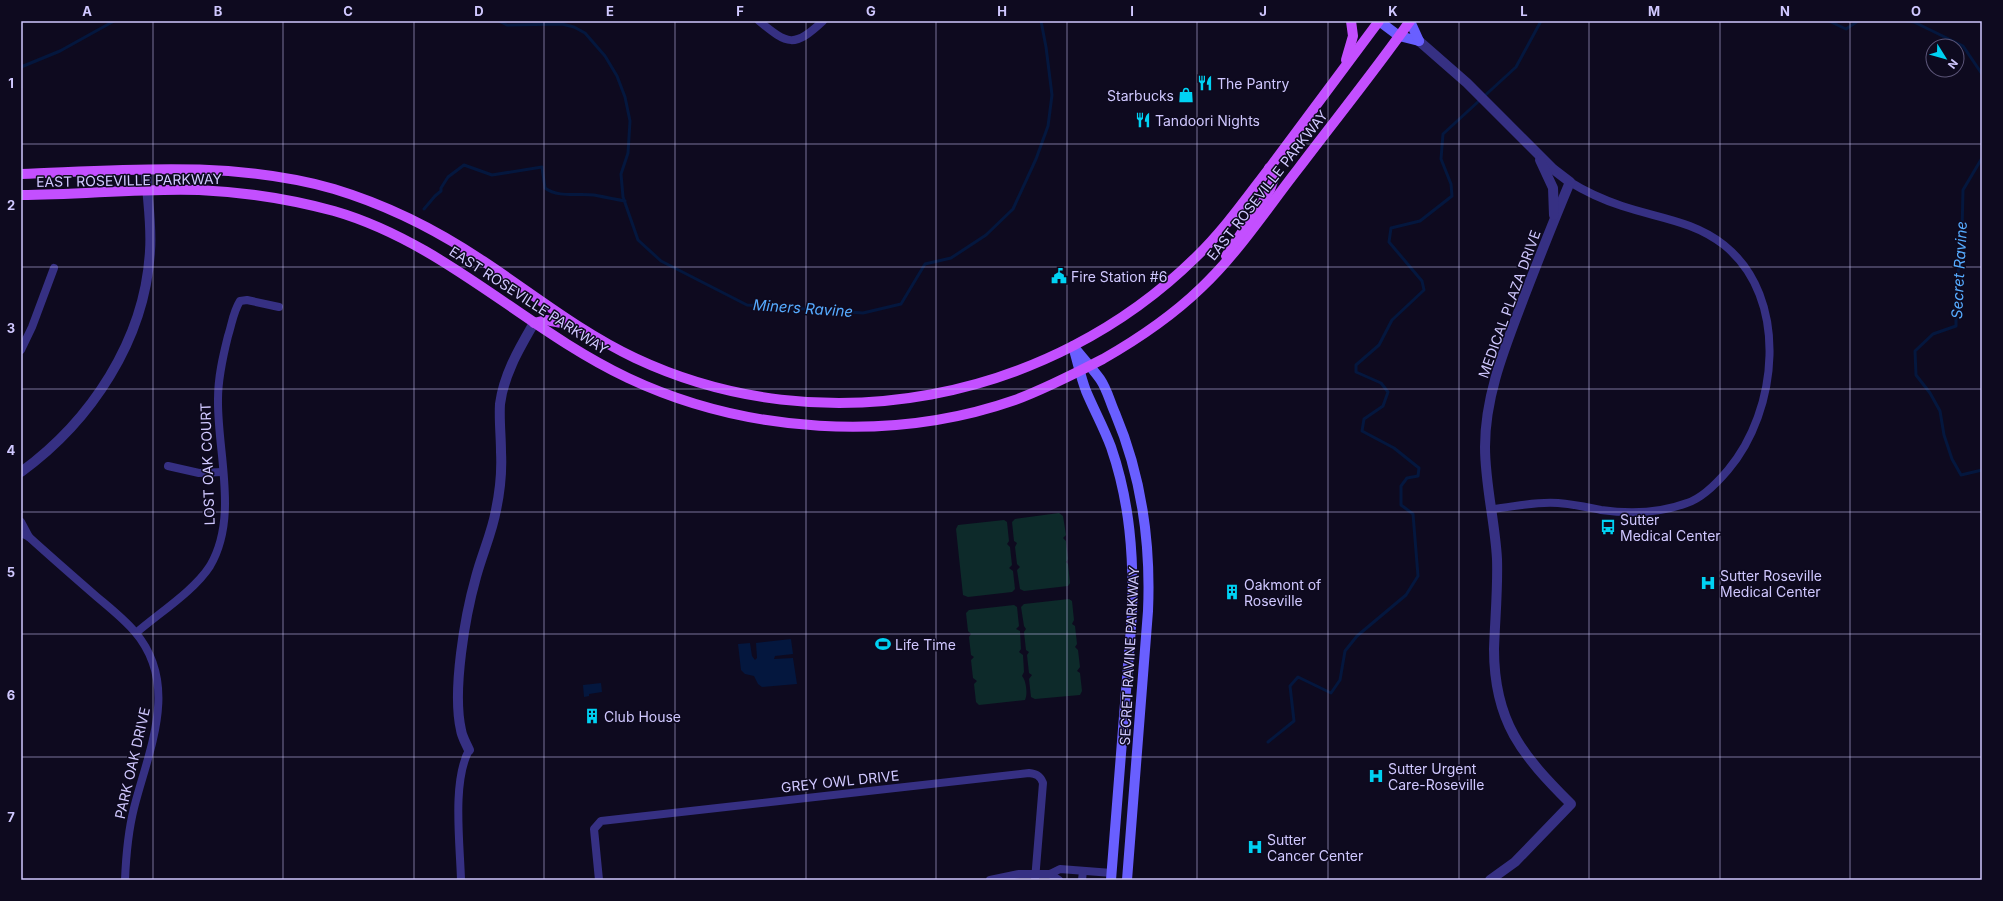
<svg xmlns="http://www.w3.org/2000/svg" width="2003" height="901" font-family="Inter,sans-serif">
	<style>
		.green { fill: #0d2a2a }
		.water { fill: #04173e }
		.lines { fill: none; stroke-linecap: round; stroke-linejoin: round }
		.stream { stroke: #04173e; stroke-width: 3 }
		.minor { stroke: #363083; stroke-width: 8 }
		.tertiary { stroke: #363083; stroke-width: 10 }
		.secondary { stroke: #695fff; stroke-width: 10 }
		.primary { stroke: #c34fff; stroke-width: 10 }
		.grid { fill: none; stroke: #d0c8ff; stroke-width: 1; stroke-opacity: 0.55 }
		.labels { text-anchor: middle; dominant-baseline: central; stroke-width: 3; stroke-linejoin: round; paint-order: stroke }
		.poi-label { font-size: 14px; fill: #d0c8ff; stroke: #0e0a1f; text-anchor: start }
		.street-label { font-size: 14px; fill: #d0c8ff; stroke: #0e0a1f }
		.water-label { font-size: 15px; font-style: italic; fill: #56abff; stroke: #0e0a1f }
		.neatline { fill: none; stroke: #d0c8ff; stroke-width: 1.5 }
		.grid-label { font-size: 13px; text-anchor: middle; font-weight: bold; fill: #d0c8ff }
	</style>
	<rect width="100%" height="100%" fill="#0e0a1f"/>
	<g class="green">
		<path d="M 1059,513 L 1063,516 L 1066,535 L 1063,538 L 1066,541 L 1068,559 L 1066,562 L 1068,564 L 1070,583 L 1068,586 L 1024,591 L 1020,589 L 1017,570 L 1020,567 L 1017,564 L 1015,547 L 1017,543 L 1014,541 L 1012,522 L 1015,519 Z"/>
		<path d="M 1004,520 L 1007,522 L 1009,541 L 1007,544 L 1010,547 L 1012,565 L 1009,568 L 1013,571 L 1015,589 L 1012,592 L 968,597 L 963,595 L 956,529 L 958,525 Z"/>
		<path d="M 1069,599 L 1072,601 L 1074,620 L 1072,624 L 1075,626 L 1077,644 L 1075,647 L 1078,650 L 1080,667 L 1077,671 L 1080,673 L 1082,691 L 1080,695 L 1035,699 L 1031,697 L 1029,679 L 1032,675 L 1029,673 L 1027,655 L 1029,652 L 1026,650 L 1024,632 L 1026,629 L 1024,626 L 1021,607 L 1024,604 Z"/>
		<path d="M 1014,605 L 1017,607 L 1019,626 L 1016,629 L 1020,631 L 1021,649 L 1019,652 L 1023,655 L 1024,672 L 1022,676 C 1026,680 1028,694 1025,700 L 979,705 L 976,702 L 974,684 L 977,681 L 973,678 L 971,660 L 974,657 L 971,655 L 969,637 L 971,634 L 968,631 L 966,613 L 969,610 Z"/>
	</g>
	<g class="water">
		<path d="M 791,639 L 793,654 L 775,656 L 774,659 L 793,658 L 797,684 L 762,687 L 758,684 L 754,676 L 745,674 L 741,670 L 738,644 L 750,643 L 752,656 L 755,660 L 757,658 L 756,643 Z"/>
		<path d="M 601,683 L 602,692 L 589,694 L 589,696 L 584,697 L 583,685 Z"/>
	</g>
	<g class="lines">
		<g class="stream">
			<path d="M 499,21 L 507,25 L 562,24 L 574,27 L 585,33 L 605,56 L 617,76 L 625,97 L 630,121 L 628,153 L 621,174 L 623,197 L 638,240 L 661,261 L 747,305 L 863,313 L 901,304 L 925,264 L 951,258 L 986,235 L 1013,209 L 1036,159 L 1048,126 L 1052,95 L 1046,47 L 1041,21"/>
			<path d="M 1829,21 L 1846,29 L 1858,21"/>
			<path d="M 1907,21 L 1914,22 L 1963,46 L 1982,74"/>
			<path d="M 21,67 L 60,51 L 114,21"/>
			<path d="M 1982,158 L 1963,190 L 1962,232 L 1956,295 L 1956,326 L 1933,334 L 1915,351 L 1916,375 L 1930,393 L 1940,411 L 1944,435 L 1952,459 L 1961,475 L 1982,470"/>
			<path d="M 424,209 L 435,196 L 441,191 L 441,188 L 448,177 L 464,165 L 492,175 L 542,167 L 545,188 C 558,198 578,193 594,195 C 604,197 614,199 625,201"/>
			<path d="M 1268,742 L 1294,721 L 1290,686 L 1298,677 L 1331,693 L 1340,680 L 1345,651 L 1357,636 L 1406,595 L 1418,576 L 1413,514 L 1401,505 L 1401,486 L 1407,478 L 1418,476 L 1419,468 L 1394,448 L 1362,431 L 1364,419 L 1383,406 L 1388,392 L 1381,383 L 1356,372 L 1356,365 L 1379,345 L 1392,320 L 1424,290 L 1422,281 L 1389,242 L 1391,228 L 1420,221 L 1452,196 L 1451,184 L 1441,159 L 1443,134 L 1516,67 L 1541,21"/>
		</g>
		<g class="minor">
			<path d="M 759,21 C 788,45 794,48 823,21"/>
			<path d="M 21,350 L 32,327 L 54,268"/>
			<path d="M 168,466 L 199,473 L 222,472"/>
			<path d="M 1492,509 C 1514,507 1535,501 1558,503 C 1573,504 1586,507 1601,510 C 1629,514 1660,513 1687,503 C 1703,498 1717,483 1728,470 C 1778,411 1790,298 1724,245 C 1694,221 1658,218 1622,206 C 1604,200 1586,192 1570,182"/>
			<path d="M 21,522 L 29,537"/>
			<path d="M 21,533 L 29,537 C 51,557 74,577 97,597 C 110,608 124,619 135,632 C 180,685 149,749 134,808 C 128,832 126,855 125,880"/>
			<path d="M 136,633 C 159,613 194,591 210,566 C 239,517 217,452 218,399 C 218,377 223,356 228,336 C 232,324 233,312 240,301 L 247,300 L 279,307"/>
			<path d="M 1050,874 L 1059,880"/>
			<path d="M 461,880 C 460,843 452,782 469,750"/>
			<path d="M 599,880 L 594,829 L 601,821 L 1029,773 C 1036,774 1040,775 1043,783 L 1035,880"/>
			<path d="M 990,880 L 1019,874 L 1050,874 L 1060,869 L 1112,873"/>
			<path d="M 1082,880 L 1083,871"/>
		</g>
		<g class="tertiary">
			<path d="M 1419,41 L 1467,83 L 1553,169 L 1570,182 C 1554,220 1539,258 1524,297 C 1506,345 1485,394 1485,447 C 1485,484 1495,522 1497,559 C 1498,589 1495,619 1494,649 C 1494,722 1522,755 1571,804 L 1515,862 L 1490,880"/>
			<path d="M 1540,160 L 1553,188 L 1554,215"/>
			<path d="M 21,472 C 91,421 145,340 150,251 C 152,224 147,197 146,170"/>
			<path d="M 469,750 C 466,743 462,737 461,730 C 452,691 465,616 476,577 C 482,554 492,533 496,510 C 500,491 502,471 501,452 C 501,436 499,420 500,404 C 504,374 519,349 534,323"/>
		</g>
		<g class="secondary">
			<path d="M 1379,21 L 1399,36 L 1419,41"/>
			<path d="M 1410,21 L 1419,41"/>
			<path d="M 1073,346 C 1082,357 1092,368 1100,379 C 1107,389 1110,402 1115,413 C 1142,477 1151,542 1148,611 L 1127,880"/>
			<path d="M 1074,350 C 1078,364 1081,378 1086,391 C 1094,410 1104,428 1111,447 C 1130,502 1134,557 1132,615 L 1111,880"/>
		</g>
		<g class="primary">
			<path d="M 1346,60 L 1353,36 L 1351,21"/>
			<path d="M 21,174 C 126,170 232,160 334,189 C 387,205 437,230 483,261 C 533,294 580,332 635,358 C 822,446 1050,401 1196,257 C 1224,230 1247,197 1271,166 C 1307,118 1343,69 1379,21"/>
			<path d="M 21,195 C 80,195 140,188 199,190 C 245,192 290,199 334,211 C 445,243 526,330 628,378 C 745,433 892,443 1015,400 C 1045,389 1074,374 1103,359 C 1138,339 1172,316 1201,288 C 1238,253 1266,210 1298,169 C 1335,120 1374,72 1410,21"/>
			<path d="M 1226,256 L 1270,190 L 1274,178 L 1269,168"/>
			<path d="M 534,323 L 546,320 L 572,325"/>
		</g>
	</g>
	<path class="grid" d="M 153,21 L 153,880M 283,21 L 283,880M 414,21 L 414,880M 544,21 L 544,880M 675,21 L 675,880M 806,21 L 806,880M 936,21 L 936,880M 1067,21 L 1067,880M 1197,21 L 1197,880M 1328,21 L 1328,880M 1459,21 L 1459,880M 1589,21 L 1589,880M 1720,21 L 1720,880M 1850,21 L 1850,880M 21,144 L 1982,144M 21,267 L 1982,267M 21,389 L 1982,389M 21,512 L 1982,512M 21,634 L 1982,634M 21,757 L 1982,757"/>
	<defs>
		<symbol id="restaurant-bare" viewBox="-9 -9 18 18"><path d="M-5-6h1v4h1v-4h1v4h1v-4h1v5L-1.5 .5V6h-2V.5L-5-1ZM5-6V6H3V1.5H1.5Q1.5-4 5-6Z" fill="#00d2f3" stroke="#0e0a1f" stroke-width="2.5" paint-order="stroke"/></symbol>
		<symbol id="shop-bare" viewBox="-9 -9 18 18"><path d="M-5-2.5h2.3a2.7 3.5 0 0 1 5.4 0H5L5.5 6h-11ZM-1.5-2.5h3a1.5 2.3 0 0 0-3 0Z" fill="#00d2f3" stroke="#0e0a1f" stroke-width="2.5" paint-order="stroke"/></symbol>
		<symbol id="civic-bare" viewBox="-9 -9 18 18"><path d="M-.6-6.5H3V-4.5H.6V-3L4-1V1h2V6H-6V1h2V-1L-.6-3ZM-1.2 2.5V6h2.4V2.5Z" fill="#00d2f3" stroke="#0e0a1f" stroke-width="2.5" paint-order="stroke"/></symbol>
		<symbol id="bus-bare" viewBox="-9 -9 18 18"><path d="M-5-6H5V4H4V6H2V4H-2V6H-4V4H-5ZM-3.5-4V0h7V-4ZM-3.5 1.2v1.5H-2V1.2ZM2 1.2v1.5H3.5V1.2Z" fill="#00d2f3" stroke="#0e0a1f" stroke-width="2.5" paint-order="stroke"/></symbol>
		<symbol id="hospital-bare" viewBox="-9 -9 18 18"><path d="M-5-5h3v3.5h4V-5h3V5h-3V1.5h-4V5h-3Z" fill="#00d2f3" stroke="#0e0a1f" stroke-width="2.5" paint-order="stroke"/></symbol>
		<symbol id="building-bare" viewBox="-9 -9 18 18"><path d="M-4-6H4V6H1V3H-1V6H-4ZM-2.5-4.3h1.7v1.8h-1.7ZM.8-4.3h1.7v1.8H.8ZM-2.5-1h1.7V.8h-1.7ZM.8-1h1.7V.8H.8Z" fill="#00d2f3" stroke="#0e0a1f" stroke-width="2.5" paint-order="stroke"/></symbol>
		<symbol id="stadium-bare" viewBox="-9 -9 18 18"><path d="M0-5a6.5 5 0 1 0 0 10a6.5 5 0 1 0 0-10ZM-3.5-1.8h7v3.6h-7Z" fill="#00d2f3" stroke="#0e0a1f" stroke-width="2.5" paint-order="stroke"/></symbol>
	</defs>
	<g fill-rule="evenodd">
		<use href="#restaurant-bare" x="1194" y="72" width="22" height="22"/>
		<use href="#shop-bare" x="1175" y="84" width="22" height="22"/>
		<use href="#restaurant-bare" x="1132" y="109" width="22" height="22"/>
		<use href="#civic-bare" x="1048" y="265" width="22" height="22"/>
		<use href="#bus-bare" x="1597" y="516" width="22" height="22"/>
		<use href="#hospital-bare" x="1697" y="572" width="22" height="22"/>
		<use href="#building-bare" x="1221" y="581" width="22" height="22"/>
		<use href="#stadium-bare" x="872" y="633" width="22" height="22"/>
		<use href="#building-bare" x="581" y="705" width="22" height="22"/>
		<use href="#hospital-bare" x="1365" y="765" width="22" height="22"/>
		<use href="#hospital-bare" x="1244" y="836" width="22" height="22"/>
	</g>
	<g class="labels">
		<g class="poi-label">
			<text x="1217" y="83">The Pantry</text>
			<text x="1174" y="95" text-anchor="end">Starbucks</text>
			<text x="1155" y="120">Tandoori Nights</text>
			<text x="1071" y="276">Fire Station #6</text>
			<text x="1620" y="519">Sutter<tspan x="1620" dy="16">Medical Center</tspan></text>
			<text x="1720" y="575">Sutter Roseville<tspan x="1720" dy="16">Medical Center</tspan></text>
			<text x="1244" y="584">Oakmont of<tspan x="1244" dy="16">Roseville</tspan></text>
			<text x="895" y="644">Life Time</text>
			<text x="604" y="716">Club House</text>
			<text x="1388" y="768">Sutter Urgent<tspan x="1388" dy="16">Care-Roseville</tspan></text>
			<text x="1267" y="839">Sutter<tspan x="1267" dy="16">Cancer Center</tspan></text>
		</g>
		<g class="street-label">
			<text transform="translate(129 180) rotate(-1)">EAST ROSEVILLE PARKWAY</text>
			<text transform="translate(1267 185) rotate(-52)">EAST ROSEVILLE PARKWAY</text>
			<text transform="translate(529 300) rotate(33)">EAST ROSEVILLE PARKWAY</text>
			<text transform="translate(1509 304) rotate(-70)">MEDICAL PLAZA DRIVE</text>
			<text transform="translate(207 464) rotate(-92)">LOST OAK COURT</text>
			<text transform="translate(1129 656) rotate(-87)">SECRET RAVINE PARKWAY</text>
			<text transform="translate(132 763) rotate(-77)">PARK OAK DRIVE</text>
			<text transform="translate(840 781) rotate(-6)">GREY OWL DRIVE</text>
		</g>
		<g class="water-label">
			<text transform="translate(1959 270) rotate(-87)">Secret Ravine</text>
			<text transform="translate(803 308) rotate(4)">Miners Ravine</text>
		</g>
	</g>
	<rect width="2003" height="901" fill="none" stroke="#0e0a1f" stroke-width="44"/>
	<g transform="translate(1945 58) rotate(127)"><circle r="19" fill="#0e0a1f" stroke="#5c5679"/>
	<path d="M0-3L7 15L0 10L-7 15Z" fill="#00d2f3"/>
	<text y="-6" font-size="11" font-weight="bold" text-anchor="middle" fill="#d0c8ff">N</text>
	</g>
	<rect x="22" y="22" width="1959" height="857" class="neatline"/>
	<g class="grid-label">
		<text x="87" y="16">A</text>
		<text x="218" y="16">B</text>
		<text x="348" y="16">C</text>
		<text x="479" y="16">D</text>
		<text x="610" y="16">E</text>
		<text x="740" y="16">F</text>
		<text x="871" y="16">G</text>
		<text x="1002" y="16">H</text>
		<text x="1132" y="16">I</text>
		<text x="1263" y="16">J</text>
		<text x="1393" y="16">K</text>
		<text x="1524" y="16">L</text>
		<text x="1654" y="16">M</text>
		<text x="1785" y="16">N</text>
		<text x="1916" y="16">O</text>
		<text x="11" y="88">1</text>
		<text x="11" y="210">2</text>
		<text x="11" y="333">3</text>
		<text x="11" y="455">4</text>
		<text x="11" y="577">5</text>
		<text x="11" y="700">6</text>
		<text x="11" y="822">7</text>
	</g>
</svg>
